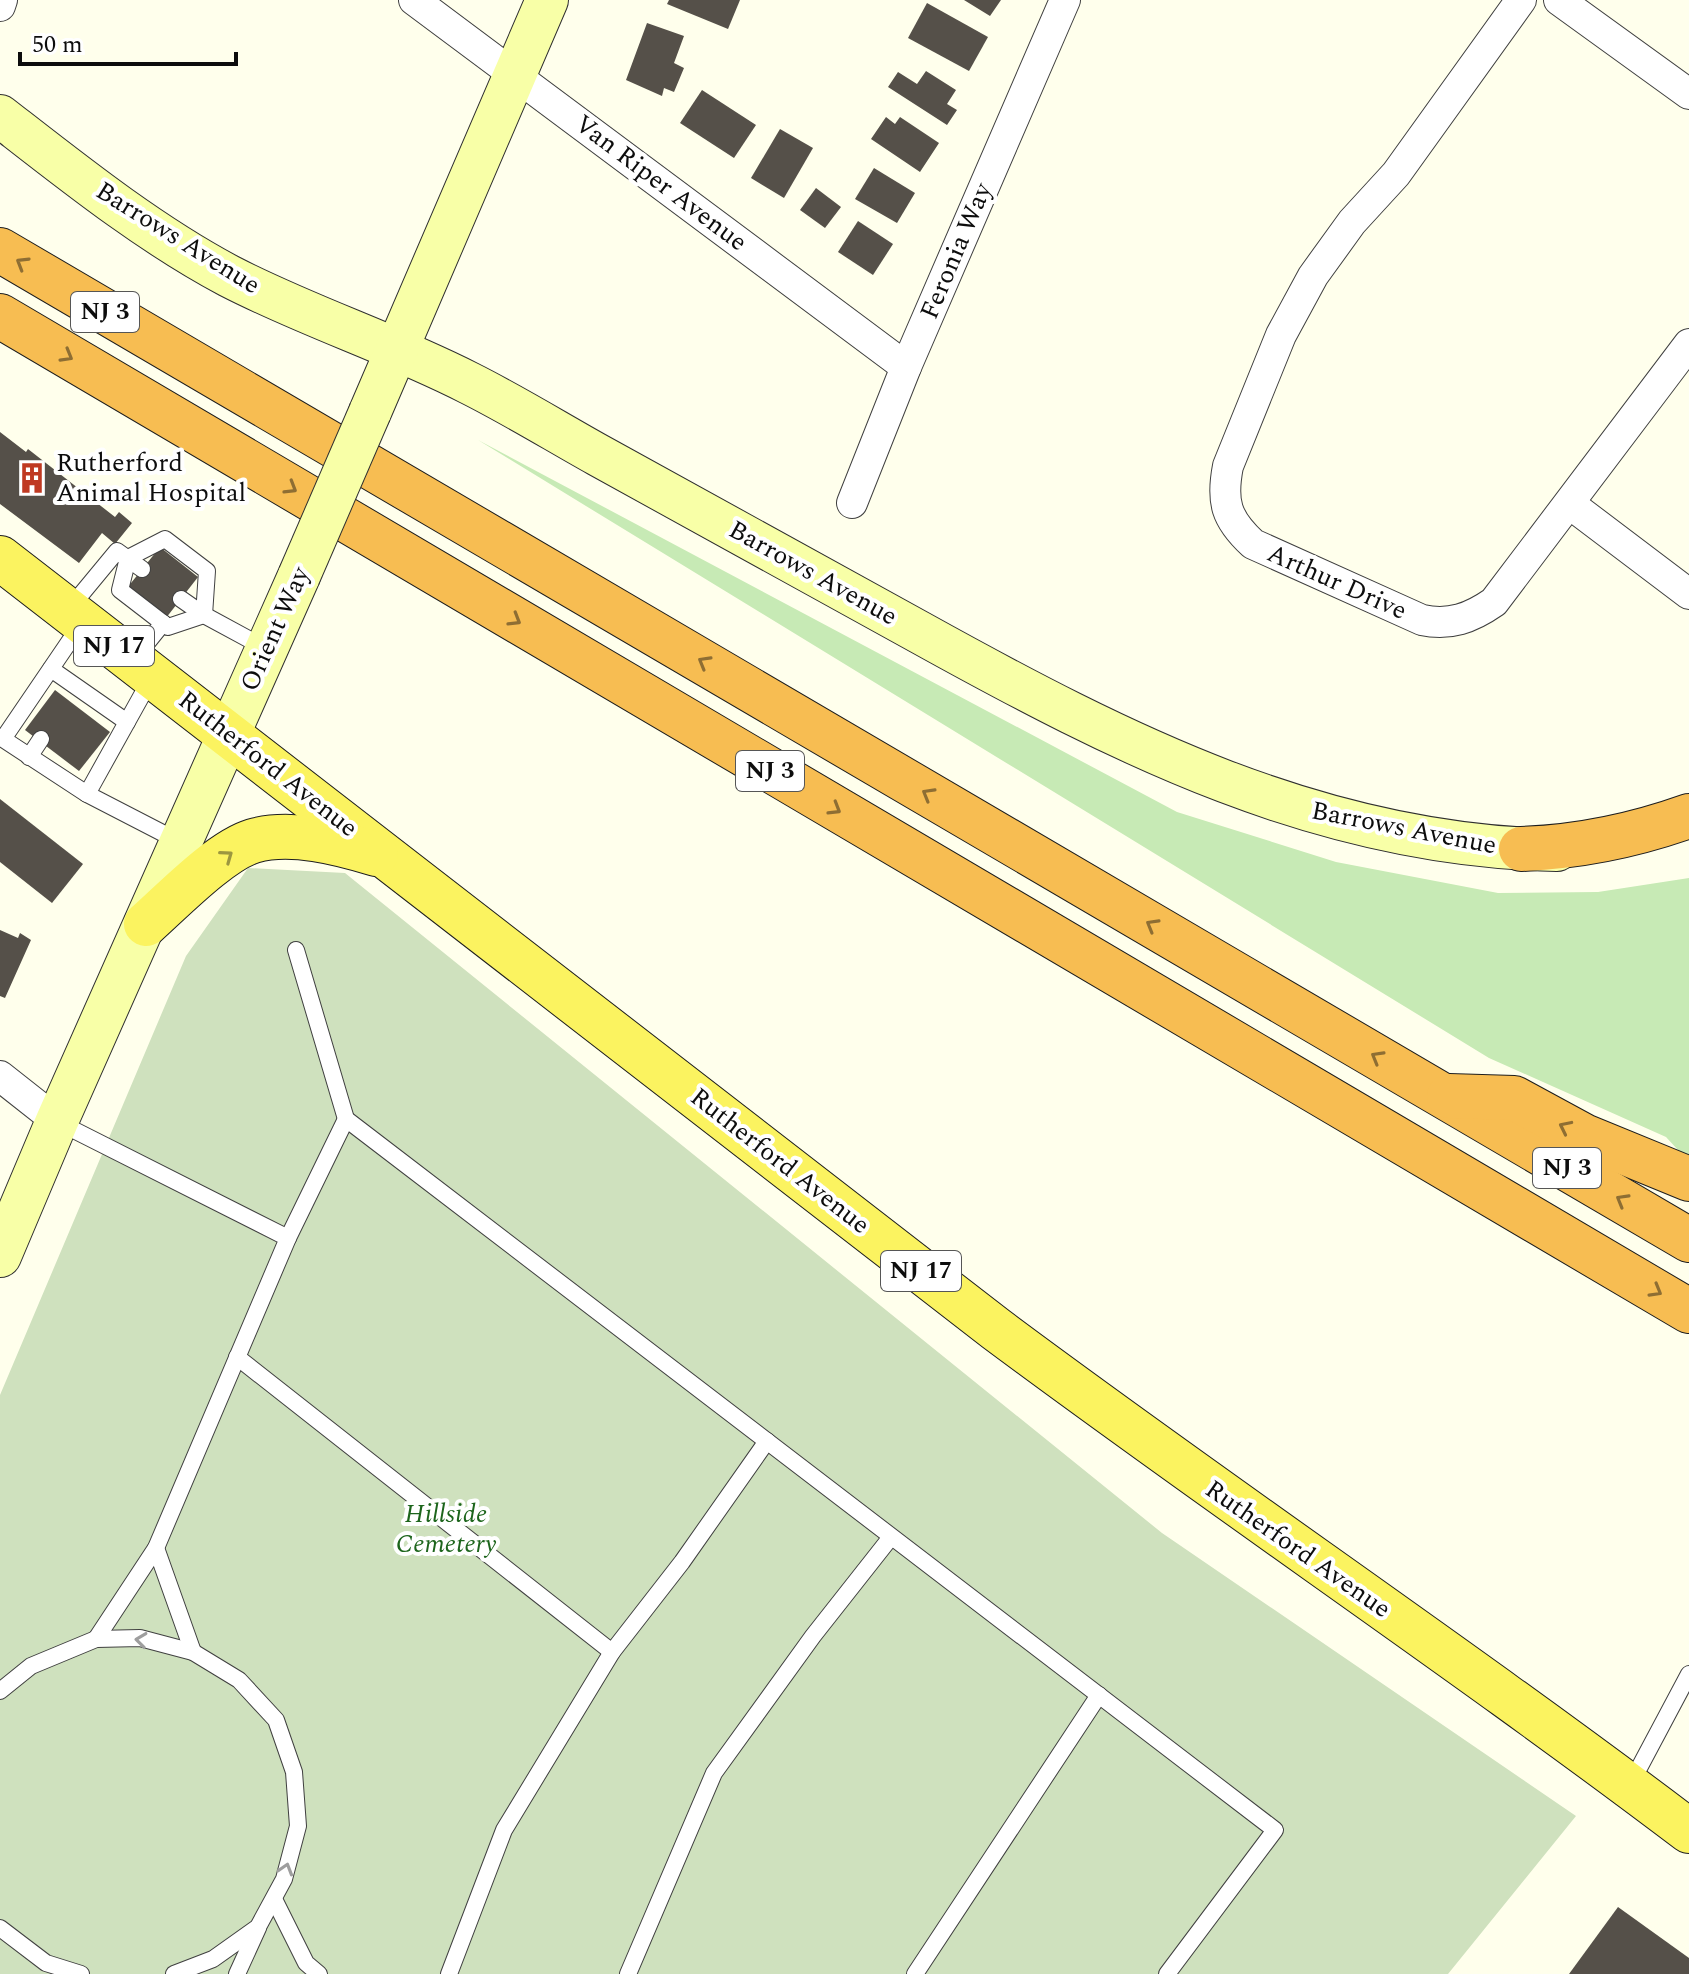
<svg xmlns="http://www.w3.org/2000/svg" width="1689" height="1974" font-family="Spectral,serif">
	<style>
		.green { fill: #c7eab5 }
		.cemetery { fill: #cfe1be }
		.building { fill: #555049 }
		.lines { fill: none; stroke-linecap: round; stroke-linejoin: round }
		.lane-casing { stroke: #404040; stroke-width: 18 }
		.street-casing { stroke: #404040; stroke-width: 32 }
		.secondary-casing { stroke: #2f2f2f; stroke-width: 44 }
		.primary-casing { stroke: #1e1e1e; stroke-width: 46 }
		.highway-casing { stroke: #1e1e1e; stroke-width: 46 }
		.lane { stroke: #fff; stroke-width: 16 }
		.street { stroke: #fff; stroke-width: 30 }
		.secondary { stroke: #f8ffa7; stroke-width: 42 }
		.primary { stroke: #fbf360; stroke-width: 44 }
		.highway { stroke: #f7bd52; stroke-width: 44 }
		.secondary-bridge-casing { stroke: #2f2f2f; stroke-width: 44; stroke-linecap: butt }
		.secondary-bridge { stroke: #f8ffa7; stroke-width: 42 }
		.oneway { stroke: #8e6e33 }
		.oneway2 { stroke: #9c973f }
		.oneway3 { stroke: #9e9e9e }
		.labels { text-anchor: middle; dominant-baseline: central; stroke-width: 8; stroke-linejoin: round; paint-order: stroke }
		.shield { fill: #fff; stroke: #565656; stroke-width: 2 }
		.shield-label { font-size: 24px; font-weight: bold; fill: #0d0d0d }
		.street-label { font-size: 26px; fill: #0d0d0d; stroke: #fff }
		.poi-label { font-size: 26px; fill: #0d0d0d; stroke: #fff; text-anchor: start }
		.park-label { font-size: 26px; font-style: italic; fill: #1d651c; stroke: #fff }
	</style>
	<rect width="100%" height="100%" fill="#ffffec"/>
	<path class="green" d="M 478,440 L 1177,812 L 1336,862 L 1498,893 L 1598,892 L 1689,878 L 1689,1162 L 1666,1137 L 1489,1058 Z"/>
	<path class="cemetery" d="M 248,868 L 345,873 L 1162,1533 L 1576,1816 L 1448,1974 L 0,1974 L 0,1395 L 186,956 Z"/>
	<g class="building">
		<path d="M 669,0 L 740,0 L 728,29 L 667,4 Z"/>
		<path d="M 964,0 L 1001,0 L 990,16 Z"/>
		<path d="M 927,3 L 988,37 L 969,71 L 908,38 Z"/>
		<path d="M 647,23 L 684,36 L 674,63 L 684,68 L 674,92 L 664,88 L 662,96 L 626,80 Z"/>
		<path d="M 926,71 L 956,90 L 947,104 L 957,110 L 947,125 L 888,87 L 898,72 L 917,84 Z"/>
		<path d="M 702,90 L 756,125 L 734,158 L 680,123 Z"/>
		<path d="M 886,117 L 895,124 L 900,117 L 939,143 L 920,172 L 871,139 Z"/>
		<path d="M 780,129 L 813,148 L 784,198 L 751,178 Z"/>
		<path d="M 874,168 L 915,193 L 897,223 L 855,199 Z"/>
		<path d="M 816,188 L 841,207 L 825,228 L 800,210 Z"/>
		<path d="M 858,221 L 893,244 L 873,275 L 838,252 Z"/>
		<path d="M 0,432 L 26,452 L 28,449 L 115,517 L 119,512 L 132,523 L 115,544 L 102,533 L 79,563 L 0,504 Z"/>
		<path d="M 160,547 L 198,577 L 166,618 L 127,588 Z"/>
		<path d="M 55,690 L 110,732 L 79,771 L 25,730 Z"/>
		<path d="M 0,799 L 83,864 L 52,903 L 0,862 Z"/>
		<path d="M 0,930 L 18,938 L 20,933 L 31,940 L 5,998 L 0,996 Z"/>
		<path d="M 1618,1907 L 1689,1958 L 1689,1974 L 1569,1974 Z"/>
	</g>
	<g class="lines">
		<defs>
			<g id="lane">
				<path d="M 165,539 L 207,571 L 204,615 L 168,627 L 120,590 L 128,558 Z"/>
				<path d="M 181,599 L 204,615 L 265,648"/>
				<path d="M 69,609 L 117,551 L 142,569"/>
				<path d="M 82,623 L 3,739 L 87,794 L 180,842"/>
				<path d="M 134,659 L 163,623"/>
				<path d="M 51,669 L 127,722"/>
				<path d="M 29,757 L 41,739"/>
				<path d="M 87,794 L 152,677"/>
				<path d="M 296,950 L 346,1119"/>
				<path d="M 58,1122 L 288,1238 L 156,1548 L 96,1639"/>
				<path d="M 288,1238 L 346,1119 L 1275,1830 L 1167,1974"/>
				<path d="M 237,1357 L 612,1652"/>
				<path d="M 156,1548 L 193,1652"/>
				<path d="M 0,1691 L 31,1666 L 96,1639 L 140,1638 L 193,1652 L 239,1680 L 276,1720 L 294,1772 L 298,1826 L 284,1879 L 258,1927 L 213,1959 L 174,1974"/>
				<path d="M 1630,1785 L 1689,1674"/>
				<path d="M 274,1899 L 306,1963 L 319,1974"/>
				<path d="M 0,1928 L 46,1963 L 81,1974"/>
				<path d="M 237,1974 L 258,1928"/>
				<path d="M 449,1974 L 504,1830 L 612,1652 L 682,1562 L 767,1441"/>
				<path d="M 628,1974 L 714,1773 L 813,1636 L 891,1537"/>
				<path d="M 915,1974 L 1099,1695"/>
			</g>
			<g id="street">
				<path d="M 414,0 L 906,367"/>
				<path d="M 1521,0 L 1396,174 L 1352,222 L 1313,276 L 1281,335 L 1228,466 C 1221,502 1226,519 1253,544 L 1422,620 C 1450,626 1471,618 1494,602 L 1689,344"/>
				<path d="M 1559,0 L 1689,94"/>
				<path d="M 0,6 L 2,0"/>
				<path d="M 852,503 L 906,367 L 1065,0"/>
				<path d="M 1570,504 L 1689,594"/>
				<path d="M 0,1076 L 57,1121"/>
			</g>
			<g id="secondary">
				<path d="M 0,116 C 72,172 148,233 229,276 C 306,316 391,343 469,383 C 513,405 555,431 598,455 C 705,514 812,573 919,632 C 1121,744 1321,846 1557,850"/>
				<path d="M 370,412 L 547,0"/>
				<path d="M 0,1256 L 57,1121 L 299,576"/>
			</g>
			<g id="primary">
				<path d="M 0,558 L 996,1329 C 1225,1500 1462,1659 1689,1831"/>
				<path d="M 146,924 C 173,900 220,851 253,841 C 291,830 340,843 376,854"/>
			</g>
			<g id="highway">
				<path d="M 0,250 L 1689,1240"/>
				<path d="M 0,316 L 1689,1311"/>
				<path d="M 1521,849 C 1580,847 1633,836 1689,816"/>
				<path d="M 1449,1096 L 1514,1098 L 1584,1136 L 1689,1179"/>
			</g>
		</defs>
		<use href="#lane" class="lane-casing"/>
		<use href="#street" class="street-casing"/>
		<use href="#secondary" class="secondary-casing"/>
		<use href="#primary" class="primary-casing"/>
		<use href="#highway" class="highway-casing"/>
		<use href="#lane" class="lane"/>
		<use href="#street" class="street"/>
		<use href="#secondary" class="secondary"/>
		<use href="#primary" class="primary"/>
		<use href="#highway" class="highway"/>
		<defs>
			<path id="secondary-bridge" d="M 299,576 L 370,412"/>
		</defs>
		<use href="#secondary-bridge" class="secondary-bridge-casing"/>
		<use href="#secondary-bridge" class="secondary-bridge"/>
	</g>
	<defs><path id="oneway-chevron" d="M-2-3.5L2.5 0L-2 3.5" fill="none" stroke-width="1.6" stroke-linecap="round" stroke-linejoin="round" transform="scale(2)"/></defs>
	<g class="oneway">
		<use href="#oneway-chevron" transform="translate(22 263) rotate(-149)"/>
		<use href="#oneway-chevron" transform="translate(67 356) rotate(30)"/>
		<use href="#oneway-chevron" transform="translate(291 488) rotate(31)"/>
		<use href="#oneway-chevron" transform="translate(515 620) rotate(31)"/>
		<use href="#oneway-chevron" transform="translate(704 662) rotate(-150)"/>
		<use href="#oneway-chevron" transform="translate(928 794) rotate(-150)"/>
		<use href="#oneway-chevron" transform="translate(835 809) rotate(31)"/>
		<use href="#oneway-chevron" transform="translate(1152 925) rotate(-150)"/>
		<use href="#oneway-chevron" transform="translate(1377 1057) rotate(-150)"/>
		<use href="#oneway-chevron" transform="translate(1565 1127) rotate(-154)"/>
		<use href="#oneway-chevron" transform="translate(1622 1200) rotate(-150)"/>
		<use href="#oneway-chevron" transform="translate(1656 1291) rotate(30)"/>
	</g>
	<use class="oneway2" href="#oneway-chevron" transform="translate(227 856) rotate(-36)"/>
	<g class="oneway3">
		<use href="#oneway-chevron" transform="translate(141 1640) rotate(-173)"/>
		<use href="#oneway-chevron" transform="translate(286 1869) rotate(-73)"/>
	</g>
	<defs>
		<symbol id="building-bare" viewBox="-9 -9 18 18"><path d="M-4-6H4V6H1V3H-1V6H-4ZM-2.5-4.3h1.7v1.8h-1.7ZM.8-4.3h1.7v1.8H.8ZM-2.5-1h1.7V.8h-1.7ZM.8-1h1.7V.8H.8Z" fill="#bf3922" stroke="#fff" stroke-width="2.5" paint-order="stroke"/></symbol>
	</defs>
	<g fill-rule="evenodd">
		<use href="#building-bare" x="10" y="456" width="44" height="44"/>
	</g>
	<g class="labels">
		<g class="shield">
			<rect x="71" y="292" width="68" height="40" rx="6"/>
			<rect x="74" y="626" width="80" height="40" rx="6"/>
			<rect x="736" y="751" width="68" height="40" rx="6"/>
			<rect x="1533" y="1148" width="68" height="40" rx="6"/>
			<rect x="881" y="1251" width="80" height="40" rx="6"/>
		</g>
		<g class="shield-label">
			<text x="105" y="312">NJ 3</text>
			<text x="114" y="646">NJ 17</text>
			<text x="770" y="771">NJ 3</text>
			<text x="1567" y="1168">NJ 3</text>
			<text x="921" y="1271">NJ 17</text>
		</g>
		<g class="street-label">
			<text transform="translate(661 183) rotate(37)">Van Riper Avenue</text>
			<text transform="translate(178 238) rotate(32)">Barrows Avenue</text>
			<text transform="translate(956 251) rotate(-67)">Feronia Way</text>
			<text transform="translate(813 573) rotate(29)">Barrows Avenue</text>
			<text transform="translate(1337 582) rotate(24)">Arthur Drive</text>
			<text transform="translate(275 629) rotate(-66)">Orient Way</text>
			<text transform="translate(268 764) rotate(38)">Rutherford Avenue</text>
			<text transform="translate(1404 828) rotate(11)">Barrows Avenue</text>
			<text transform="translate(780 1161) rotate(38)">Rutherford Avenue</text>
			<text transform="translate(1298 1549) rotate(35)">Rutherford Avenue</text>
		</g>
		<g class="poi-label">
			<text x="56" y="463">Rutherford<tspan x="56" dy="30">Animal Hospital</tspan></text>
		</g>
		<g class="park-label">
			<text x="446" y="1514">Hillside<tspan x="446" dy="30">Cemetery</tspan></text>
		</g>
	</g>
	<path d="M20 52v12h216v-12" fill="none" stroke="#0d0d0d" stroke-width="4"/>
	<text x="32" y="52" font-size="24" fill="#0d0d0d" stroke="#ffffff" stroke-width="6" paint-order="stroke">50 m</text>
</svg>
